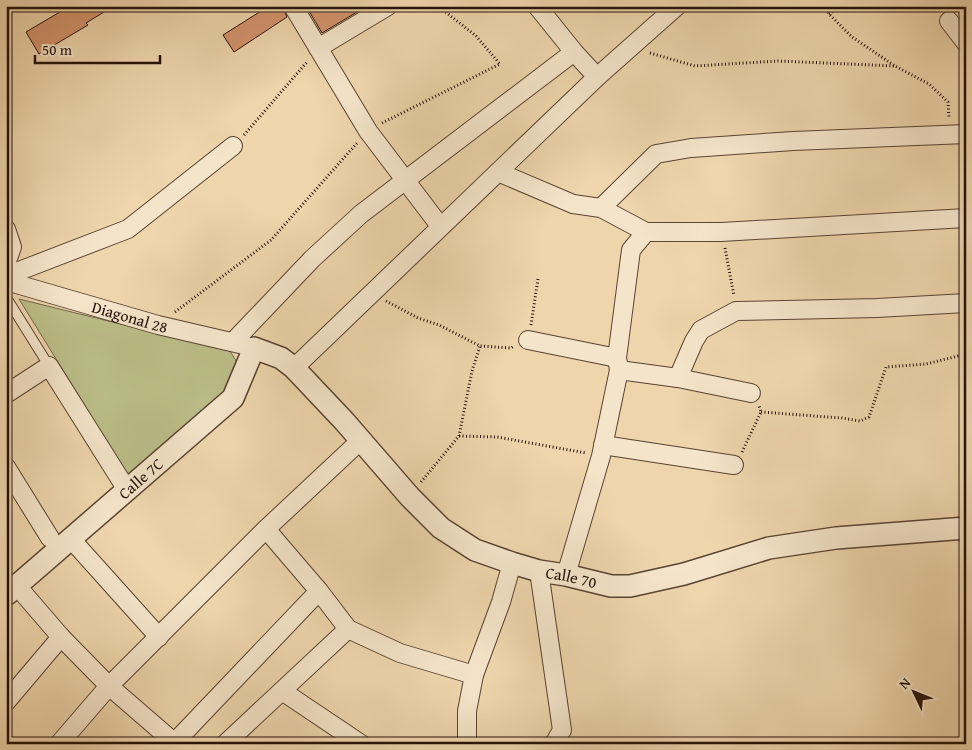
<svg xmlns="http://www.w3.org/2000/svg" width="972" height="750" font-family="'Gentium Book Plus',serif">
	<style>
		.green { fill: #bbbd88; stroke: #716849 }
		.building { fill: #d3936c; stroke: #27120a }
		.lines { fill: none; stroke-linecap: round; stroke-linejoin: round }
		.service-casing { stroke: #594332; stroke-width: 11 }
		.minor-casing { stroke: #594332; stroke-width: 20 }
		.tertiary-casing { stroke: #594332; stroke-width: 24 }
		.path { stroke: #27120a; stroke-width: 3; stroke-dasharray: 1 2.5; stroke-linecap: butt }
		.service { stroke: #f4e4c9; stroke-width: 9 }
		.minor { stroke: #f4e4c9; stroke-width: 18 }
		.tertiary { stroke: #f4e4c9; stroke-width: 21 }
		.labels { text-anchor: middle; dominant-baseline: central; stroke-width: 5; stroke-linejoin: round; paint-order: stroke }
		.street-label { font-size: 16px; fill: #27120a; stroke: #f4e4c9 }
	</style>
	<rect width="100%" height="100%" fill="#eed5ac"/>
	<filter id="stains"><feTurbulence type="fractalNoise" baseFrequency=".004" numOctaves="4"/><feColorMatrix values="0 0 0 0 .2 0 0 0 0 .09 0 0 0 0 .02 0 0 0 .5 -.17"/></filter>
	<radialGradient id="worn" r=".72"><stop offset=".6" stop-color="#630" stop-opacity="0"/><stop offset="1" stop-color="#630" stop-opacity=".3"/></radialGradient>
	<path class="green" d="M 19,299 L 230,351 L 238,364 L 224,392 L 129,477 Z"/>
	<g class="building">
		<path d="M 70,6 L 114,6 L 86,23 L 88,25 L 39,54 L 26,32 Z"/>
		<path d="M 269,6 L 282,6 L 287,17 L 234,52 L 223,35 Z"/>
		<path d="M 306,6 L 367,6 L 322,33 Z"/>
	</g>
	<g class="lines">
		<defs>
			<path id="service" d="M 6,297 L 49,366"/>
			<g id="minor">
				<path d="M 293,6 L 368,131 L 440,226"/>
				<path d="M 537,6 L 574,52 L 597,77"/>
				<path d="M 949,21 L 966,43"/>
				<path d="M 318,48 L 388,6"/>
				<path d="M 498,172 L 573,204 L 601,208 L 646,232 L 721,232 L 966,218"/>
				<path d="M 601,208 L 656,154 L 691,148 L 793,141 L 966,134"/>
				<path d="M 6,229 L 12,247 L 6,264"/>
				<path d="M 6,276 L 128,229 L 233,146"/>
				<path id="s1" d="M 6,281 L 158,325 L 244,345"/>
				<path d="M 528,340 L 617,358"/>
				<path d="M 233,342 L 312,259 L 361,214 L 574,52"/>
				<path d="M 294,368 L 597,77 L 677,6"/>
				<path d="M 619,370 L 678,378 L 751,393"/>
				<path d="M 678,378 L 694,341 L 701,330 L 736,311 L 877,308 L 966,303"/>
				<path d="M 6,394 L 49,366 L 127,490"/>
				<path d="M 603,445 L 734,465"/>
				<path d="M 6,467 L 50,538"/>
				<path d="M 266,529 L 319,591 L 348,629 L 400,653 L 474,675"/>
				<path d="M 71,539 L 159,637"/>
				<path d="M 539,571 L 562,730 L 554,744"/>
				<path d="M 566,575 L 601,456 L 619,370 L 617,358 L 631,250 L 646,232"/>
				<path d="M 17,586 L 61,637 L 109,686 L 176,744"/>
				<path d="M 282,691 L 361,744"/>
				<path d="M 6,702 L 61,637"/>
				<path d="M 175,742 L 319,591"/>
				<path d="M 59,744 L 109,686 L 266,529 L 360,441"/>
				<path d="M 225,744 L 348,629"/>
				<path d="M 467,744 L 467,711 L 474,675 L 501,602 L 512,563"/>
			</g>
			<g id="tertiary">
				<path id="s2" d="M 6,595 L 233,398 L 254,348 L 281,358 L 294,368 L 345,422 L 410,497 L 441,528 L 475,550 L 512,563 L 539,571 L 566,575 L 611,586 L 630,586 L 684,574 L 769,548 L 836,538 L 966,528"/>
			</g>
		</defs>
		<use href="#service" class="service-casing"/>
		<use href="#minor" class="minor-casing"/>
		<use href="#tertiary" class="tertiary-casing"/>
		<g class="path">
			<path d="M 825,6 L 829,14 L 852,37 L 895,66 L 929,84 L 948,102 L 949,119"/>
			<path d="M 829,14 L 843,6"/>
			<path d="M 650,53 L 695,66 L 778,61 L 895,66"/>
			<path d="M 382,123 L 500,64 L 476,36 L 438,6"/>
			<path d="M 244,135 L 307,62"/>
			<path d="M 725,248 L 734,296"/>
			<path d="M 386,301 L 418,318 L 439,325 L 480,346 L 511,348 L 514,346"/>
			<path d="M 175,312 L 271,240 L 358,142"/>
			<path d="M 531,325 L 538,279"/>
			<path d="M 761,412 L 842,418 L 860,421 L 869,417 L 886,367 L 926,364 L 966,354"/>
			<path d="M 459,436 L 497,437 L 586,453"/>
			<path d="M 742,452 L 761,412 L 759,406"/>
			<path d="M 421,482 L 459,436 L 472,371 L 480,346"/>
		</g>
		<use href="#service" class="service"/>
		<use href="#minor" class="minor"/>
		<use href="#tertiary" class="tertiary"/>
	</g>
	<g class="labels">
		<g class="street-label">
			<text stroke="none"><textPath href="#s1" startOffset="129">Diagonal 28</textPath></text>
			<text stroke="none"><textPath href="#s2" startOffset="178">Calle 7C</textPath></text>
			<text stroke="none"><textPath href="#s2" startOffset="758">Calle 70</textPath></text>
		</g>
	</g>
	<rect width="972" height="750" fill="none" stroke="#eed5ac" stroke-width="25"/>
	<rect x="8" y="8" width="957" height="735" fill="none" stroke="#27120a" stroke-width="2.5"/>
	<rect x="12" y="12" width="947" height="725" fill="none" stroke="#27120a"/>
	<g transform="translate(914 692) rotate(313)" stroke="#f4e4c9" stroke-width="4" paint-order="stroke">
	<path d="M0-4L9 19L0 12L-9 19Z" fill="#27120a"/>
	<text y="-8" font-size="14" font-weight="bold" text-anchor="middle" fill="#27120a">N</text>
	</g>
	<path d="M35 55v8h125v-8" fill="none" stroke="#27120a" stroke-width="2.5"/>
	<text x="42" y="55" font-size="15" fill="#27120a" stroke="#f4e4c9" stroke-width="4" paint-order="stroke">50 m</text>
	<rect width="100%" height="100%" filter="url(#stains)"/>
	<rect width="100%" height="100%" fill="url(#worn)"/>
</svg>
